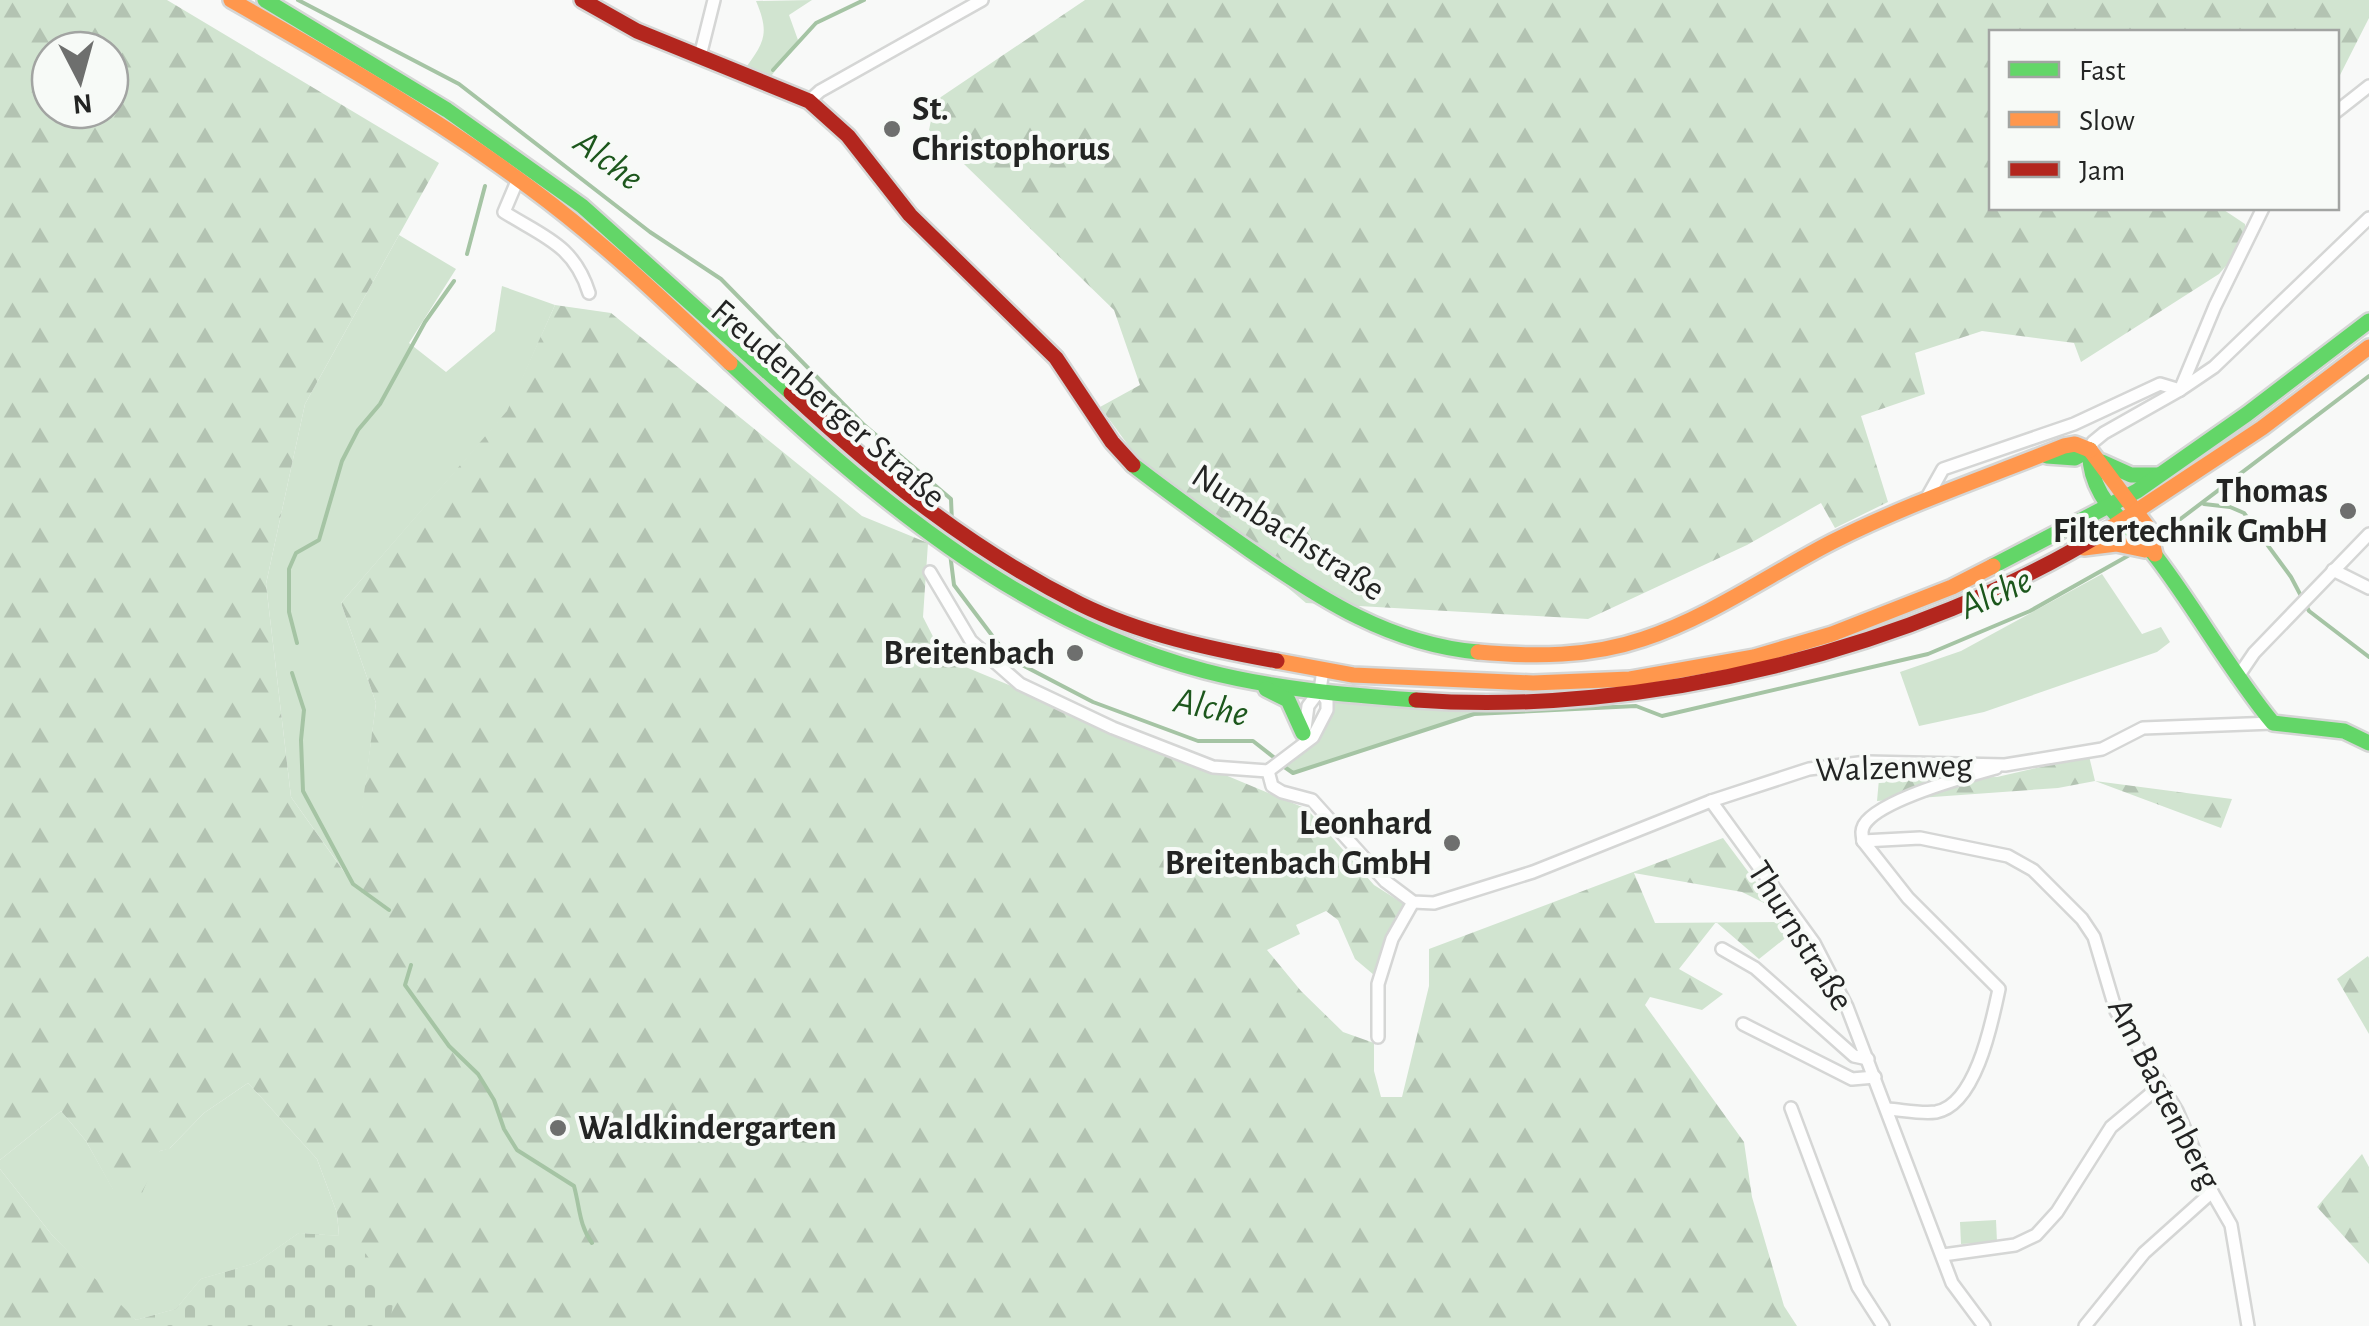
<svg xmlns="http://www.w3.org/2000/svg" width="2369" height="1326" font-family="'Alegreya Sans',sans-serif">
	<style>
		.grass { fill: #d1e4d0 }
		.forest { fill: url(#forest-firs); fill-rule: evenodd }
		.cemetery { fill: url(#cemetery-stones) }
		.lines { fill: none; stroke-linecap: round; stroke-linejoin: round }
		.stream { stroke: #a5c4a4; stroke-width: 4 }
		.street-casing { stroke: #d5d6d5; stroke-width: 16 }
		.fast-casing { stroke: #d5d6d5; stroke-width: 20 }
		.slow-casing { stroke: #d5d6d5; stroke-width: 20 }
		.jam-casing { stroke: #d5d6d5; stroke-width: 20 }
		.street { stroke: #fefefe; stroke-width: 11 }
		.fast { stroke: #63d668; stroke-width: 15 }
		.slow { stroke: #ff974d; stroke-width: 15 }
		.jam { stroke: #b3261e; stroke-width: 15 }
		.poi-dot { fill: #6e6f6e; stroke: #f7faf7; stroke-width: 4 }
		.labels { text-anchor: middle; dominant-baseline: central; stroke-width: 8; stroke-linejoin: round; paint-order: stroke }
		.poi-label { font-size: 35px; font-weight: bold; fill: #232423; stroke: #f7faf7; text-anchor: end }
		.street-label { font-size: 35px; fill: #232423; stroke: #f7faf7 }
		.water-label { font-size: 38px; font-style: italic; fill: #1c571c; stroke: #f7faf7 }
	</style>
	<defs>
		<pattern id="forest-firs" width="22" height="20" patternUnits="userSpaceOnUse" patternTransform="scale(2.5)"><rect width="22" height="20" fill="#d1e4d0"/><path d="M5 1l3.5 6h-7zM16 11l3.5 6h-7z" fill="#b3c3b2"/></pattern>
		<pattern id="cemetery-stones" width="16" height="16" patternUnits="userSpaceOnUse" patternTransform="scale(2.5)"><rect width="16" height="16" fill="#d1e4d0"/><path d="M2 7V4a2 2 0 0 1 4 0v3zM10 15v-3a2 2 0 0 1 4 0v3z" fill="#b3c3b2"/></pattern>
	</defs>
	<rect width="100%" height="100%" fill="#f8f9f8"/>
	<g class="grass">
		<path d="M 812,0 L 789,15 L 798,40 L 766,83 L 742,73 C 763,44 771,36 756,1 Z"/>
		<path d="M 399,235 L 456,269 L 409,343 L 446,372 L 495,331 L 502,286 L 555,305 L 508,411 L 341,603 L 376,703 L 353,884 L 291,797 L 266,584 L 305,404 Z"/>
		<path d="M 2102,574 L 2142,634 L 2161,627 L 2170,642 L 2157,652 L 1984,712 L 1919,726 L 1900,672 L 1961,651 Z"/>
		<path d="M 1409,699 L 1636,706 L 1474,714 L 1293,773 L 1277,762 L 1304,741 L 1327,701 Z"/>
		<path d="M 248,1083 L 317,1159 L 337,1213 L 339,1236 L 299,1233 L 256,1263 L 201,1279 L 176,1309 L 136,1320 L 125,1311 L 52,1235 L 0,1169 L 0,1160 L 61,1111 L 86,1141 L 113,1189 L 160,1151 L 170,1148 L 204,1113 Z"/>
		<path d="M 1996,1220 L 1997,1242 L 1961,1244 L 1960,1222 Z"/>
	</g>
	<g class="forest">
		<path d="M 0,0 L 167,0 L 439,163 L 305,404 L 266,584 L 291,797 L 352,883 L 376,703 L 341,603 L 507,411 L 555,305 L 611,313 L 862,516 L 928,543 L 923,617 L 944,658 L 1307,809 L 1374,885 L 1404,904 L 1374,975 L 1355,959 L 1338,920 L 1326,911 L 1296,925 L 1300,934 L 1267,950 L 1301,991 L 1343,1032 L 1374,1043 L 1374,1071 L 1381,1097 L 1402,1097 L 1429,986 L 1429,949 L 1723,838 L 1776,909 L 1742,892 L 1634,873 L 1655,923 L 1785,922 L 1793,932 L 1759,959 L 1716,922 L 1679,969 L 1723,994 L 1702,1010 L 1650,997 L 1645,1005 L 1744,1142 L 1752,1197 L 1784,1306 L 1797,1326 L 0,1326 L 0,1169 L 52,1235 L 136,1320 L 176,1309 L 201,1279 L 256,1263 L 299,1233 L 339,1236 L 337,1213 L 317,1159 L 248,1083 L 204,1113 L 169,1149 L 160,1151 L 140,1198 L 113,1190 L 86,1141 L 61,1111 L 0,1160 ZM 50,50 L 110,50 L 110,110 L 50,110 Z"/>
		<path d="M 1085,0 L 2369,0 L 2369,18 L 2337,81 L 2336,32 L 1992,32 L 1992,208 L 2221,208 L 2245,224 L 2247,242 L 2219,274 L 2081,362 L 2074,343 L 1982,331 L 1915,353 L 1925,394 L 1861,416 L 1888,502 L 1835,528 L 1821,503 L 1747,545 L 1588,619 L 1306,603 L 1145,468 L 1100,407 L 1140,385 L 1114,310 L 929,130 L 935,101 Z"/>
		<path d="M 2089,756 L 2095,781 L 2232,799 L 2221,828 L 2095,781 L 2058,788 L 1877,801 L 1879,779 L 1997,777 Z"/>
		<path d="M 2368,956 L 2369,958 L 2369,1034 L 2337,979 Z"/>
		<path d="M 2362,1154 L 2369,1167 L 2369,1264 L 2317,1207 Z"/>
	</g>
	<path class="cemetery" d="M 299,1233 L 339,1236 L 366,1254 L 382,1277 L 393,1302 L 390,1326 L 146,1326 L 136,1320 L 176,1309 L 201,1279 L 256,1263 Z"/>
	<g class="lines">
		<g class="stream">
			<path d="M 298,0 L 459,84 L 650,232 L 721,279 L 863,424 L 951,499 L 952,523"/>
			<path d="M 773,70 L 816,23 L 864,0"/>
			<path d="M 467,254 L 485,186"/>
			<path d="M 2204,504 L 2230,507 L 2244,513 L 2291,577 L 2309,611 L 2369,657"/>
			<path d="M 2158,536 L 2369,376"/>
			<path d="M 950,553 L 954,585 L 1009,658 L 1093,702 L 1198,741 L 1253,741 L 1276,759"/>
			<path d="M 297,643 L 289,612 L 289,569 L 296,553 L 319,540 L 342,461 L 358,430 L 380,404 L 425,322 L 454,281"/>
			<path d="M 292,673 L 304,710 L 301,740 L 303,791 L 353,884 L 389,910"/>
			<path d="M 1283,766 L 1293,773 L 1474,714 L 1636,706 L 1662,716 L 1928,654 L 2030,611 L 2133,553"/>
			<path d="M 411,965 L 405,985 L 449,1046 L 478,1074 L 494,1100 L 504,1129 L 517,1150 L 574,1186 C 580,1208 579,1225 592,1243"/>
		</g>
		<defs>
			<g id="street">
				<path d="M 700,56 L 714,0"/>
				<path d="M 809,101 L 820,91 L 982,0"/>
				<path d="M 2336,112 L 2369,86"/>
				<path d="M 518,179 L 504,212 C 544,237 574,245 589,293"/>
				<path d="M 2180,390 L 2215,306 L 2263,208"/>
				<path d="M 2090,450 L 2093,442 L 2104,433 L 2180,390 L 2214,367 L 2369,218"/>
				<path d="M 1925,501 L 1943,469 L 2074,424 L 2160,384 L 2180,390"/>
				<path d="M 2333,570 L 2369,588"/>
				<path d="M 930,572 L 971,641 L 1020,684 L 1113,728 L 1213,767 L 1268,771 L 1313,737 L 1327,710 L 1327,701 L 1320,690 L 1323,670"/>
				<path d="M 2237,678 L 2254,653 L 2369,534"/>
				<path d="M 1304,736 L 1308,706 L 1320,690"/>
				<path d="M 1268,771 L 1272,786 L 1282,792 L 1312,800 L 1385,881 L 1413,902 L 1434,903 L 1533,872 L 1711,801 L 1809,769 L 1867,762 L 2005,765 L 2102,749 L 2143,728 L 2273,723"/>
				<path d="M 1711,801 L 1814,943 L 1847,1007 L 1952,1283 L 1984,1326"/>
				<path d="M 1863,841 L 1920,838 L 2008,856 L 2033,870 L 2082,919 L 2094,937 L 2116,1011 L 2177,1111 L 2212,1192 L 2231,1225 L 2248,1326"/>
				<path d="M 1863,841 L 1908,898 L 1999,989 C 1992,1022 1976,1105 1936,1112 C 1920,1114 1903,1110 1887,1109"/>
				<path d="M 1863,841 C 1862,834 1861,831 1864,825 C 1879,800 1967,776 1996,768"/>
				<path d="M 1722,949 L 1755,968 L 1854,1056 L 1868,1059"/>
				<path d="M 1743,1024 L 1852,1079 L 1875,1077"/>
				<path d="M 1378,1037 L 1378,984 L 1392,939 L 1413,902"/>
				<path d="M 1791,1108 L 1858,1287 L 1883,1326"/>
				<path d="M 1943,1255 L 2015,1245 L 2036,1235 L 2057,1212 L 2111,1127 L 2160,1086"/>
				<path d="M 2085,1326 L 2144,1253 L 2212,1192"/>
			</g>
			<g id="fast">
				<path d="M 265,0 L 447,110 L 582,206 L 791,393"/>
				<path d="M 730,363 C 867,491 1019,623 1205,671 C 1274,689 1346,695 1416,700"/>
				<path d="M 2090,450 C 2089,466 2093,480 2101,494 C 2116,520 2140,535 2157,558 C 2198,612 2230,671 2273,723 L 2344,731 L 2369,743"/>
				<path d="M 2047,456 L 2075,458 L 2090,450"/>
				<path d="M 2102,462 L 2131,475 L 2159,475"/>
				<path d="M 1133,465 C 1172,495 1211,523 1251,551 C 1322,600 1390,644 1478,652"/>
				<path d="M 1993,566 L 2137,491 L 2247,414 L 2369,321"/>
				<path d="M 1266,689 L 1288,700 L 1303,733"/>
			</g>
			<g id="slow">
				<path d="M 231,0 C 333,58 435,117 529,187 C 601,240 666,302 730,363"/>
				<path d="M 2090,450 L 2149,529 L 2155,554"/>
				<path d="M 2109,529 L 2262,428 L 2369,347"/>
				<path d="M 2084,548 L 2116,544 L 2145,550"/>
				<path d="M 1478,652 C 1534,657 1590,657 1643,639 C 1710,617 1770,574 1832,542 C 1907,504 1987,477 2064,446 L 2075,444 L 2090,450"/>
				<path d="M 1277,661 L 1353,675 L 1533,683 L 1630,679 L 1754,657 L 1832,634 L 1952,587 L 1993,566"/>
			</g>
			<g id="jam">
				<path d="M 582,0 L 637,31 L 809,101 L 848,136 L 910,215 L 1056,358 L 1112,442 L 1133,465"/>
				<path d="M 791,393 C 880,476 970,549 1080,604 C 1141,634 1210,649 1277,661"/>
				<path d="M 1416,700 C 1642,717 1917,649 2109,529"/>
			</g>
		</defs>
		<use href="#street" class="street-casing"/>
		<use href="#fast" class="fast-casing"/>
		<use href="#slow" class="slow-casing"/>
		<use href="#jam" class="jam-casing"/>
		<use href="#street" class="street"/>
		<use href="#fast" class="fast"/>
		<use href="#slow" class="slow"/>
		<use href="#jam" class="jam"/>
	</g>
	<g class="poi-dot">
		<circle cx="892" cy="129" r="10"/>
		<circle cx="2348" cy="511" r="10"/>
		<circle cx="1075" cy="653" r="10"/>
		<circle cx="1452" cy="843" r="10"/>
		<circle cx="558" cy="1128" r="10"/>
	</g>
	<g class="labels">
		<g class="poi-label">
			<text x="912" y="109" text-anchor="start">St.<tspan x="912" dy="40">Christophorus</tspan></text>
			<text x="2328" y="491">Thomas<tspan x="2328" dy="40">Filtertechnik GmbH</tspan></text>
			<text x="1055" y="653">Breitenbach</text>
			<text x="1432" y="823">Leonhard<tspan x="1432" dy="40">Breitenbach GmbH</tspan></text>
			<text x="578" y="1128" text-anchor="start">Waldkindergarten</text>
		</g>
		<g class="street-label">
			<text transform="translate(828 404) rotate(41)">Freudenberger Straße</text>
			<text transform="translate(1288 533) rotate(33)">Numbachstraße</text>
			<text transform="translate(1894 768) rotate(-2)">Walzenweg</text>
			<text transform="translate(1800 936) rotate(58)">Thurnstraße</text>
			<text transform="translate(2164 1094) rotate(63)">Am Bastenberg</text>
		</g>
		<g class="water-label">
			<text transform="translate(608 161) rotate(37)">Alche</text>
			<text transform="translate(1996 594) rotate(-24)">Alche</text>
			<text transform="translate(1211 708) rotate(12)">Alche</text>
		</g>
	</g>
	<rect x="1989" y="30" width="350" height="180" fill="#f7faf7" stroke="#a2a4a2" stroke-width="2.5"/>
	<rect x="2009" y="62" width="50" height="15" fill="#63d668" stroke="#a2a4a2" stroke-width="2.5"/>
	<text x="2079" y="80" font-size="30" fill="#232423">Fast</text>
	<rect x="2009" y="112" width="50" height="15" fill="#ff974d" stroke="#a2a4a2" stroke-width="2.5"/>
	<text x="2079" y="130" font-size="30" fill="#232423">Slow</text>
	<rect x="2009" y="162" width="50" height="15" fill="#b3261e" stroke="#a2a4a2" stroke-width="2.5"/>
	<text x="2079" y="180" font-size="30" fill="#232423">Jam</text>
	<g transform="translate(80 80) rotate(174)"><circle r="48" fill="#f7faf7" stroke="#a2a4a2" stroke-width="2.5"/>
	<path d="M0-8L18 38L0 25L-18 38Z" fill="#6e6f6e"/>
	<text y="-15" font-size="28" font-weight="bold" text-anchor="middle" fill="#232423">N</text>
	</g>
</svg>
